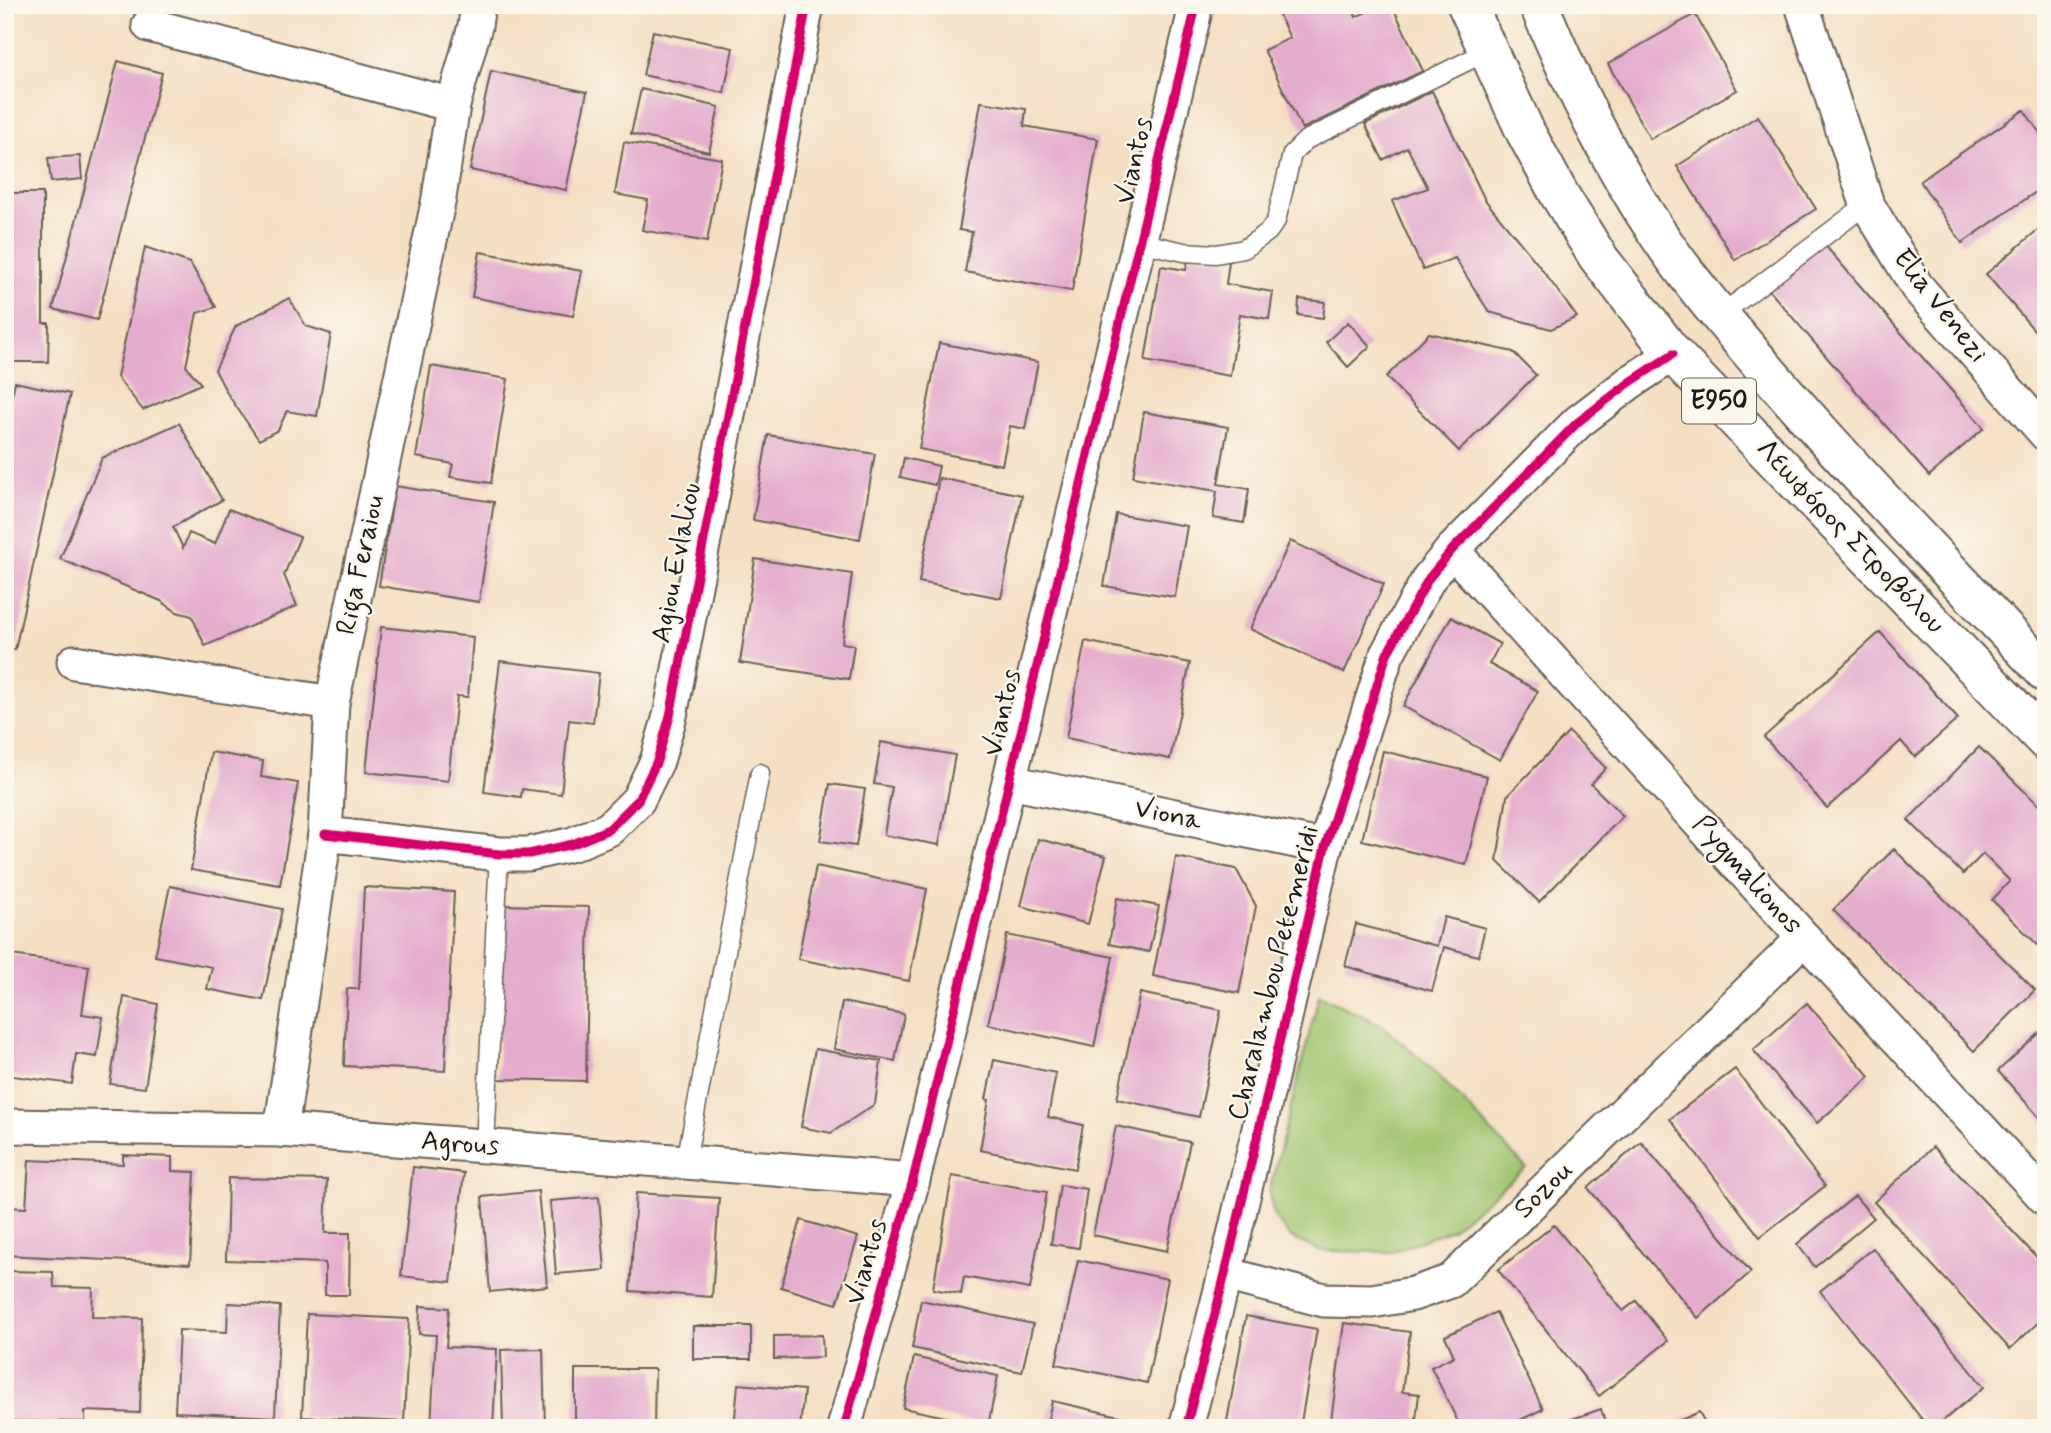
<svg xmlns="http://www.w3.org/2000/svg" width="2051" height="1433" font-family="Mynerve,sans-serif">
	<style>
		.green { fill: #a2c56f; stroke: #5f7046; stroke-width: 2 }
		.building { fill: #e4adce }
		.lines { fill: none; stroke-linecap: round; stroke-linejoin: round }
		.service-casing { stroke: #686056; stroke-width: 21 }
		.minor-casing { stroke: #686056; stroke-width: 37 }
		.primary-casing { stroke: #686056; stroke-width: 42 }
		.service { stroke: #fff; stroke-width: 18 }
		.minor { stroke: #fff; stroke-width: 33 }
		.primary { stroke: #fff; stroke-width: 38 }
		.cycleway-casing { stroke: #fbf7ec; stroke-width: 13 }
		.cycleway { stroke: #d6006c; stroke-width: 9 }
		.labels { text-anchor: middle; dominant-baseline: central; stroke-width: 5; stroke-linejoin: round; paint-order: stroke }
		.shield { fill: #fbf7ec; stroke: #5f5e5a; stroke-width: 2 }
		.shield-label { font-size: 26px; font-weight: bold; fill: #1c1c1c }
		.street-label { font-size: 28px; fill: #1c1c1c; stroke: #fbf7ec }
	</style>
	<rect width="100%" height="100%" fill="#fbf7ec"/>
	<filter id="ink" filterUnits="userSpaceOnUse"><feTurbulence type="fractalNoise" baseFrequency=".0143" numOctaves="2"/><feDisplacementMap in="SourceGraphic" scale="14" xChannelSelector="R" yChannelSelector="G"/><feConvolveMatrix kernelMatrix="1 2 1 2 8 2 1 2 1" color-interpolation-filters="sRGB"/></filter>
	<filter id="wash" filterUnits="userSpaceOnUse"><feTurbulence type="fractalNoise" baseFrequency=".00686" numOctaves="4" result="noise"/><feDisplacementMap in="SourceGraphic" scale="28" xChannelSelector="R" yChannelSelector="G"/><feGaussianBlur stdDeviation="1.57" result="paint"/><feColorMatrix in="noise" values="0 0 0 0 0 0 0 0 0 0 0 0 0 0 0 0 0 1.4 0 .05"/><feComposite in="paint" operator="in"/></filter>
	<g filter="url(#wash)">
		<rect width="100%" height="100%" fill="#f4dfc3"/>
		<path class="green" d="M 1319,995 L 1382,1025 L 1433,1070 L 1526,1168 L 1452,1229 L 1392,1252 L 1320,1251 L 1291,1238 L 1274,1216 L 1269,1193 Z"/>
		<g id="blocks">
			<g class="building">
				<path d="M 1299,5 L 1351,5 L 1356,17 L 1381,5 L 1392,5 L 1423,71 L 1302,129 L 1264,50 L 1290,38 L 1279,15 Z"/>
				<path d="M 1695,14 L 1737,90 L 1650,139 L 1608,64 Z"/>
				<path d="M 653,31 L 733,48 L 724,93 L 643,75 Z"/>
				<path d="M 118,61 L 162,73 L 97,320 L 53,309 Z"/>
				<path d="M 491,71 L 587,92 L 566,190 L 470,170 Z"/>
				<path d="M 641,89 L 719,107 L 709,152 L 631,134 Z"/>
				<path d="M 1432,91 L 1485,200 L 1537,263 L 1577,317 L 1551,329 L 1489,312 L 1455,258 L 1423,270 L 1392,201 L 1428,188 L 1407,147 L 1383,160 L 1365,124 Z"/>
				<path d="M 981,102 L 1026,109 L 1024,126 L 1098,139 L 1072,291 L 965,272 L 972,232 L 959,230 Z"/>
				<path d="M 2024,110 L 2046,142 L 2046,185 L 1962,243 L 1920,181 Z"/>
				<path d="M 1758,116 L 1816,209 L 1735,260 L 1677,166 Z"/>
				<path d="M 624,142 L 722,159 L 707,242 L 642,230 L 648,200 L 615,194 Z"/>
				<path d="M 80,156 L 82,179 L 51,182 L 48,158 Z"/>
				<path d="M 5,193 L 43,193 L 43,323 L 49,323 L 48,362 L 5,362 Z"/>
				<path d="M 2041,227 L 2046,232 L 2046,332 L 2040,337 L 1986,274 Z"/>
				<path d="M 1822,242 L 1984,428 L 1929,476 L 1768,289 Z"/>
				<path d="M 145,247 L 190,263 L 216,307 L 197,313 L 186,366 L 201,384 L 143,410 L 117,377 Z"/>
				<path d="M 480,252 L 582,271 L 573,316 L 472,297 Z"/>
				<path d="M 1189,254 L 1229,261 L 1226,284 L 1273,292 L 1269,319 L 1240,314 L 1230,376 L 1145,361 L 1161,266 L 1186,270 Z"/>
				<path d="M 289,298 L 306,326 L 331,334 L 317,416 L 287,411 L 278,430 L 259,440 L 227,393 L 215,370 L 236,326 Z"/>
				<path d="M 1299,299 L 1325,302 L 1323,318 L 1298,315 Z"/>
				<path d="M 1348,322 L 1370,346 L 1348,367 L 1326,342 Z"/>
				<path d="M 1429,333 L 1513,352 L 1536,375 L 1459,451 L 1386,377 Z"/>
				<path d="M 939,343 L 1038,362 L 1025,429 L 1010,426 L 1002,465 L 919,449 Z"/>
				<path d="M 431,366 L 508,379 L 491,483 L 450,477 L 453,464 L 416,457 Z"/>
				<path d="M 15,382 L 70,394 L 15,650 L 5,648 L 5,426 Z"/>
				<path d="M 1144,412 L 1228,427 L 1218,484 L 1249,489 L 1244,523 L 1213,518 L 1217,491 L 1133,477 Z"/>
				<path d="M 179,423 L 222,500 L 173,527 L 183,548 L 189,533 L 215,544 L 229,509 L 300,537 L 284,575 L 297,606 L 205,646 L 192,616 L 177,612 L 161,601 L 60,559 L 102,458 Z"/>
				<path d="M 768,435 L 875,454 L 860,539 L 753,520 Z"/>
				<path d="M 904,458 L 939,466 L 935,485 L 900,477 Z"/>
				<path d="M 939,478 L 1022,495 L 1001,598 L 919,582 Z"/>
				<path d="M 395,486 L 494,502 L 479,602 L 379,586 Z"/>
				<path d="M 1116,514 L 1187,526 L 1175,597 L 1104,586 Z"/>
				<path d="M 1290,541 L 1384,584 L 1344,673 L 1250,629 Z"/>
				<path d="M 755,559 L 852,574 L 842,643 L 854,645 L 849,679 L 740,663 Z"/>
				<path d="M 1451,617 L 1500,644 L 1489,664 L 1538,691 L 1500,760 L 1403,706 Z"/>
				<path d="M 381,627 L 473,637 L 468,697 L 457,696 L 448,781 L 366,772 Z"/>
				<path d="M 1880,632 L 1958,719 L 1915,757 L 1901,741 L 1827,808 L 1764,737 Z"/>
				<path d="M 1085,641 L 1190,663 L 1170,759 L 1066,738 Z"/>
				<path d="M 500,661 L 599,673 L 593,723 L 569,720 L 561,794 L 522,789 L 521,797 L 484,792 Z"/>
				<path d="M 1569,732 L 1606,768 L 1591,784 L 1623,816 L 1539,902 L 1497,861 L 1507,796 Z"/>
				<path d="M 881,742 L 955,755 L 939,845 L 884,835 L 892,787 L 874,784 Z"/>
				<path d="M 1979,747 L 2046,812 L 2046,953 L 1992,900 L 2010,881 L 1983,854 L 1963,874 L 1908,820 Z"/>
				<path d="M 1383,751 L 1487,776 L 1466,865 L 1362,840 Z"/>
				<path d="M 211,752 L 263,761 L 261,777 L 298,783 L 280,885 L 191,870 Z"/>
				<path d="M 830,784 L 865,789 L 856,846 L 820,841 Z"/>
				<path d="M 1038,839 L 1106,856 L 1088,924 L 1021,906 Z"/>
				<path d="M 1894,849 L 2035,990 L 1974,1051 L 1833,910 Z"/>
				<path d="M 1176,857 L 1236,869 L 1256,906 L 1239,993 L 1153,976 Z"/>
				<path d="M 816,866 L 927,889 L 909,981 L 798,959 Z"/>
				<path d="M 170,886 L 282,909 L 263,1000 L 207,989 L 212,967 L 155,956 Z"/>
				<path d="M 364,887 L 454,892 L 445,1071 L 344,1066 L 347,989 L 359,989 Z"/>
				<path d="M 1117,898 L 1159,906 L 1149,952 L 1109,944 Z"/>
				<path d="M 501,905 L 589,907 L 586,1081 L 498,1079 Z"/>
				<path d="M 1444,917 L 1485,928 L 1478,956 L 1444,947 L 1432,991 L 1345,966 L 1356,924 L 1437,946 Z"/>
				<path d="M 1007,935 L 1113,957 L 1094,1047 L 988,1024 Z"/>
				<path d="M 5,954 L 89,966 L 82,1014 L 103,1017 L 97,1057 L 76,1054 L 72,1084 L 5,1075 Z"/>
				<path d="M 1140,993 L 1221,1010 L 1199,1117 L 1117,1099 Z"/>
				<path d="M 124,997 L 158,1004 L 145,1088 L 110,1084 Z"/>
				<path d="M 842,1002 L 904,1014 L 895,1061 L 834,1049 Z"/>
				<path d="M 1807,1003 L 1870,1077 L 1817,1123 L 1753,1050 Z"/>
				<path d="M 2046,1027 L 2046,1125 L 1998,1071 Z"/>
				<path d="M 815,1049 L 881,1061 L 875,1104 L 831,1133 L 801,1127 Z"/>
				<path d="M 994,1060 L 1056,1073 L 1048,1117 L 1083,1125 L 1075,1169 L 980,1150 L 989,1100 L 986,1099 Z"/>
				<path d="M 1735,1069 L 1825,1186 L 1760,1237 L 1670,1119 Z"/>
				<path d="M 1116,1126 L 1190,1142 L 1167,1251 L 1093,1235 Z"/>
				<path d="M 1641,1142 L 1751,1272 L 1698,1318 L 1588,1188 Z"/>
				<path d="M 1933,1147 L 2046,1267 L 2046,1315 L 2010,1349 L 1874,1202 Z"/>
				<path d="M 123,1155 L 172,1157 L 172,1171 L 195,1172 L 190,1264 L 5,1255 L 5,1207 L 26,1208 L 29,1160 L 123,1164 Z"/>
				<path d="M 413,1167 L 464,1173 L 451,1282 L 401,1276 Z"/>
				<path d="M 952,1176 L 1047,1192 L 1030,1289 L 964,1277 L 961,1294 L 933,1289 Z"/>
				<path d="M 228,1178 L 327,1180 L 325,1233 L 350,1233 L 349,1295 L 325,1295 L 325,1263 L 226,1260 Z"/>
				<path d="M 1060,1185 L 1087,1189 L 1079,1248 L 1051,1244 Z"/>
				<path d="M 538,1191 L 547,1286 L 490,1292 L 482,1197 Z"/>
				<path d="M 636,1193 L 719,1198 L 712,1297 L 630,1291 Z"/>
				<path d="M 1855,1196 L 1874,1218 L 1815,1267 L 1797,1244 Z"/>
				<path d="M 599,1197 L 605,1270 L 556,1274 L 550,1201 Z"/>
				<path d="M 801,1220 L 858,1237 L 837,1304 L 781,1287 Z"/>
				<path d="M 1554,1225 L 1623,1311 L 1636,1301 L 1668,1341 L 1599,1396 L 1498,1270 Z"/>
				<path d="M 1873,1248 L 1984,1387 L 1934,1428 L 1929,1428 L 1820,1291 Z"/>
				<path d="M 1078,1260 L 1168,1279 L 1147,1383 L 1056,1364 Z"/>
				<path d="M 5,1271 L 53,1272 L 54,1287 L 93,1288 L 92,1317 L 142,1318 L 140,1413 L 85,1411 L 85,1422 L 5,1421 Z"/>
				<path d="M 921,1300 L 1033,1324 L 1022,1372 L 912,1348 Z"/>
				<path d="M 228,1303 L 280,1306 L 275,1417 L 175,1412 L 179,1330 L 227,1332 Z"/>
				<path d="M 420,1306 L 449,1308 L 446,1347 L 497,1349 L 493,1428 L 431,1426 L 436,1335 L 419,1334 Z"/>
				<path d="M 1496,1312 L 1543,1409 L 1504,1428 L 1461,1428 L 1431,1367 L 1454,1356 L 1445,1336 Z"/>
				<path d="M 307,1314 L 409,1319 L 404,1422 L 302,1417 Z"/>
				<path d="M 1246,1316 L 1317,1329 L 1300,1428 L 1226,1427 Z"/>
				<path d="M 1344,1323 L 1410,1332 L 1402,1392 L 1419,1394 L 1415,1428 L 1330,1428 Z"/>
				<rect x="693" y="1326" width="58" height="33"/>
				<path d="M 822,1335 L 823,1357 L 774,1359 L 774,1336 Z"/>
				<path d="M 543,1349 L 545,1428 L 503,1428 L 501,1350 Z"/>
				<path d="M 914,1357 L 998,1376 L 988,1426 L 903,1408 Z"/>
				<path d="M 575,1369 L 655,1369 L 654,1428 L 575,1428 Z"/>
				<path d="M 738,1384 L 804,1390 L 800,1428 L 734,1428 Z"/>
				<path d="M 1052,1401 L 1128,1418 L 1126,1428 L 1046,1428 Z"/>
				<path d="M 1601,1409 L 1607,1428 L 1562,1428 L 1561,1423 Z"/>
				<path d="M 1699,1412 L 1708,1428 L 1662,1428 Z"/>
			</g>
		</g>
	</g>
	<g filter="url(#ink)">
		<use href="#blocks" fill-opacity="0" stroke="#686056" stroke-width="2"/>
		<g class="lines">
			<defs>
				<g id="service">
					<path d="M 1139,242 L 1184,252 L 1216,254 L 1244,249 L 1268,232 L 1276,221 L 1292,154 L 1306,140 L 1488,51"/>
					<path d="M 1719,316 L 1867,204"/>
					<path d="M 485,1146 L 499,854"/>
					<path d="M 686,1161 L 760,773"/>
				</g>
				<g id="minor">
					<path d="M 1802,5 L 1867,204 L 1917,287 L 2046,434"/>
					<path d="M 149,25 L 453,105"/>
					<path d="M 1452,550 L 1804,938 L 2046,1199"/>
					<path d="M 74,662 L 332,703"/>
					<path d="M 1010,782 L 1325,847"/>
					<path d="M 325,834 L 499,854 L 529,854 L 573,844 L 609,829 L 638,800 L 657,761 L 670,716 L 807,5"/>
					<path d="M 5,1126 L 281,1130 L 913,1180"/>
					<path d="M 281,1130 L 325,834 L 332,703 L 439,198 L 453,105 L 475,26 L 478,5"/>
					<path d="M 1225,1274 L 1324,1300 L 1372,1301 L 1413,1294 L 1451,1281 L 1804,938"/>
					<path d="M 844,1428 L 913,1180 L 1194,15 L 1193,5"/>
					<path d="M 1186,1428 L 1225,1274 L 1325,847 L 1387,654 L 1429,578 L 1452,550 L 1578,422 L 1629,383 L 1673,354"/>
				</g>
				<g id="primary">
					<path d="M 1467,5 L 1526,133 L 1559,194 L 1598,257 L 1673,354 L 2046,741"/>
					<path d="M 1539,5 C 1571,83 1609,160 1656,231 C 1688,280 1727,324 1765,369 C 1854,473 1951,572 2046,673"/>
				</g>
			</defs>
			<use href="#service" class="service-casing"/>
			<use href="#minor" class="minor-casing"/>
			<use href="#primary" class="primary-casing"/>
			<use href="#service" class="service"/>
			<use href="#minor" class="minor"/>
			<use href="#primary" class="primary"/>
			<defs>
				<g id="cycleway">
					<path d="M 325,834 L 499,854 L 529,854 L 573,844 L 609,829 L 638,800 L 657,761 L 670,716 L 807,5"/>
					<path d="M 844,1428 L 913,1180 L 1194,15 L 1193,5"/>
					<path d="M 1186,1428 L 1225,1274 L 1325,847 L 1387,654 L 1429,578 L 1452,550 L 1578,422 L 1629,383 L 1673,354"/>
				</g>
			</defs>
			<use href="#cycleway" class="cycleway-casing"/>
			<use href="#cycleway" class="cycleway"/>
		</g>
	</g>
	<g class="labels">
		<rect class="shield" x="1682" y="378.5" width="74" height="45" rx="5"/>
		<g class="shield-label">
			<text x="1719" y="401">E950</text>
		</g>
		<g class="street-label">
			<text transform="translate(1135 161) rotate(-77)">Viantos</text>
			<text transform="translate(1940 306) rotate(52)">Elia Venezi</text>
			<text transform="translate(1850 537) rotate(46)">Λεωφόρος Στροβόλου</text>
			<text transform="translate(677 563) rotate(-79)">Agiou Evlaliou</text>
			<text transform="translate(361 565) rotate(-78)">Riga Feraiou</text>
			<text transform="translate(1003 713) rotate(-77)">Viantos</text>
			<text transform="translate(1168 815) rotate(12)">Viona</text>
			<text transform="translate(1747 875) rotate(48)">Pygmalionos</text>
			<text transform="translate(1274 973) rotate(-76)">Charalambou Petemeridi</text>
			<text transform="translate(460 1144) rotate(4)">Agrous</text>
			<text transform="translate(1544 1190) rotate(-44)">Sozou</text>
			<text transform="translate(867 1262) rotate(-74)">Viantos</text>
		</g>
	</g>
	<rect width="2051" height="1433" fill="none" stroke="#fbf7ec" stroke-width="28"/>
</svg>
